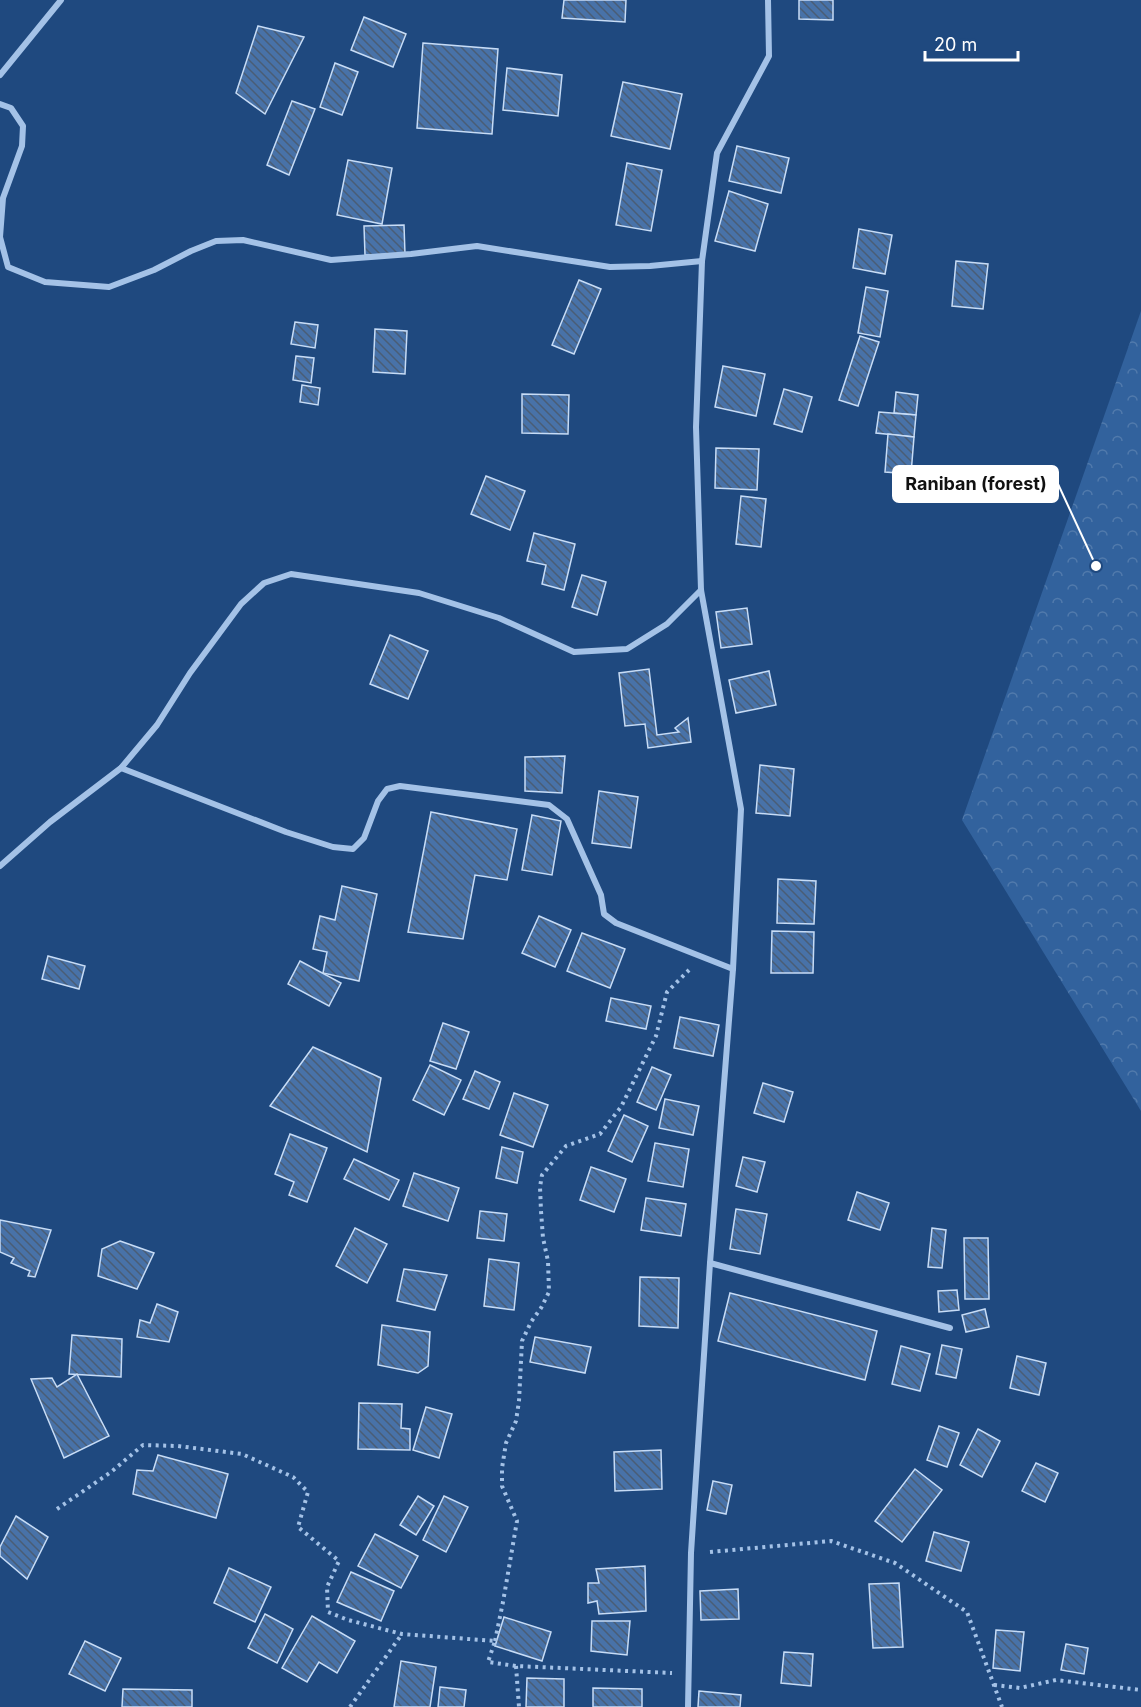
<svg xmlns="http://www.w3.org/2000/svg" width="1141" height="1707" font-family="Inter,sans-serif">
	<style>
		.forest { fill: url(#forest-crowns) }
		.building { fill: url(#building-back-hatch); stroke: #c7dcf6; stroke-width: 1.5 }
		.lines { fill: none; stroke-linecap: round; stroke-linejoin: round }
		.path { stroke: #a4c2e7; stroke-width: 4; stroke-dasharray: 3 4.5; stroke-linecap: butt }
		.minor { stroke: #a4c2e7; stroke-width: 6 }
		.leader { fill: none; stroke: #fff; stroke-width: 2 }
		.callout-dot { fill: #fff; stroke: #1f497f; stroke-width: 2 }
		.callout { fill: #fff; stroke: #fff; stroke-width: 2 }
		.callout-label { font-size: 18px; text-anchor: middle; font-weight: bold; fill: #111 }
	</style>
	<defs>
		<pattern id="forest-crowns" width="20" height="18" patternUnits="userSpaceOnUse" patternTransform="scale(1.5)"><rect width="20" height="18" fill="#32629d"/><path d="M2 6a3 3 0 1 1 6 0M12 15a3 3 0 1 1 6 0" fill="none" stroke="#517aac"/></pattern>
		<pattern id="building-back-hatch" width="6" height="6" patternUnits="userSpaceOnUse" patternTransform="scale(1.5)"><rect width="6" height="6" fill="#4872a8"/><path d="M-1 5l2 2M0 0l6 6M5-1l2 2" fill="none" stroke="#4a5d75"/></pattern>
	</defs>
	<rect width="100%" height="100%" fill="#1f497f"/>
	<path class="forest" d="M 1141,311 L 1141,1111 L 962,820 Z"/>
	<g class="building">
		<path d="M 564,0 L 626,0 L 625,22 L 562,18 Z"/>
		<path d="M 799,0 L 833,0 L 833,20 L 799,19 Z"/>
		<path d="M 364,17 L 406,34 L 393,67 L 351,50 Z"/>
		<path d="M 258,26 L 304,37 L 265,114 L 236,93 Z"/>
		<path d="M 423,43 L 498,49 L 492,134 L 417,128 Z"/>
		<path d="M 335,63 L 358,72 L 342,115 L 320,107 Z"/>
		<path d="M 507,68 L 562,75 L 558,116 L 503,110 Z"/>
		<path d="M 623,82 L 682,94 L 670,149 L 611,136 Z"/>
		<path d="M 292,101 L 315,109 L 289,175 L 267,165 Z"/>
		<path d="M 737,146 L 789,158 L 781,193 L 729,181 Z"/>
		<path d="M 348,160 L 392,168 L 382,224 L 337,215 Z"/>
		<path d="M 627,163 L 662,170 L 651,231 L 616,225 Z"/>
		<path d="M 729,191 L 768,204 L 755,251 L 715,241 Z"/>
		<path d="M 404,225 L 405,254 L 365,255 L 364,226 Z"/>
		<path d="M 859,229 L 892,235 L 885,274 L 853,268 Z"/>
		<path d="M 956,261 L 988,264 L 983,309 L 952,306 Z"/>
		<path d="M 579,280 L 601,289 L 574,354 L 552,345 Z"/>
		<path d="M 866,287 L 888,291 L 880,337 L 858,333 Z"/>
		<path d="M 295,322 L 318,325 L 315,348 L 291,344 Z"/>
		<path d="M 375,329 L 407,331 L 405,374 L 373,372 Z"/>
		<path d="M 860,336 L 879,342 L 858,406 L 839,400 Z"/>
		<path d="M 296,356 L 314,358 L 311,383 L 293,380 Z"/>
		<path d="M 723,366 L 765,374 L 756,416 L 715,407 Z"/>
		<path d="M 302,385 L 320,388 L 318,405 L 300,402 Z"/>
		<path d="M 784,389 L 812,397 L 802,432 L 774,424 Z"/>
		<path d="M 896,392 L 918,395 L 916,415 L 894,413 Z"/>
		<path d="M 522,394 L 569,395 L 568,434 L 522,433 Z"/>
		<path d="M 879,412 L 916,415 L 914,437 L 876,433 Z"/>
		<path d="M 888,434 L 914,437 L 911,474 L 885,472 Z"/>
		<path d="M 716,448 L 759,449 L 757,490 L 715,488 Z"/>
		<path d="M 486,476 L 525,491 L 510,530 L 471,514 Z"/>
		<path d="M 741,496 L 766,499 L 761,547 L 736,544 Z"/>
		<path d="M 534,533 L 575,544 L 564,590 L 542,584 L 546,565 L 527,561 Z"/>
		<path d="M 582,575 L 606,582 L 597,615 L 572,607 Z"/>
		<path d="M 747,608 L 752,644 L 721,648 L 716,612 Z"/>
		<path d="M 390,635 L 428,651 L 408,699 L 370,684 Z"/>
		<path d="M 649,669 L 657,735 L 679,732 L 675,728 L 688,718 L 691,742 L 648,748 L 645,724 L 625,726 L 619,673 Z"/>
		<path d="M 769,671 L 776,705 L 736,713 L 729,680 Z"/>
		<path d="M 565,756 L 562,793 L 525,791 L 525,757 Z"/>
		<path d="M 760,765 L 794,769 L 790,816 L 756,813 Z"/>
		<path d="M 599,791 L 638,797 L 631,848 L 592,843 Z"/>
		<path d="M 431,812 L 517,829 L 507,880 L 475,875 L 463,939 L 408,932 Z"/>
		<path d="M 532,815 L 561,821 L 552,875 L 522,870 Z"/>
		<path d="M 778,879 L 816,881 L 814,924 L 777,923 Z"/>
		<path d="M 342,886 L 377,894 L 359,981 L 323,973 L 327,952 L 313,949 L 320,916 L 335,920 Z"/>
		<path d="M 539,916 L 571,930 L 555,967 L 522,953 Z"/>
		<path d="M 772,931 L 814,932 L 813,973 L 771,973 Z"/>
		<path d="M 582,933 L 625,949 L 610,988 L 567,971 Z"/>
		<path d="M 48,956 L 85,966 L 79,989 L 42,979 Z"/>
		<path d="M 300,961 L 341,983 L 329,1006 L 288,984 Z"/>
		<path d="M 611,998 L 651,1006 L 646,1029 L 606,1021 Z"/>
		<path d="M 680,1017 L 719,1025 L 713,1056 L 674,1048 Z"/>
		<path d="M 443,1023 L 469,1032 L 456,1069 L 430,1061 Z"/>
		<path d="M 313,1047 L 381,1078 L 367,1152 L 270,1106 Z"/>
		<path d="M 430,1065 L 461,1080 L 444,1115 L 413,1100 Z"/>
		<path d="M 652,1067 L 671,1075 L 656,1110 L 637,1102 Z"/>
		<path d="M 475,1071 L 500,1082 L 489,1109 L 463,1099 Z"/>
		<path d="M 763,1083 L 793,1092 L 784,1122 L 754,1113 Z"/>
		<path d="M 514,1093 L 548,1105 L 533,1147 L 500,1135 Z"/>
		<path d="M 665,1099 L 699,1106 L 693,1135 L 659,1128 Z"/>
		<path d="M 624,1115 L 648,1126 L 632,1162 L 608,1151 Z"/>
		<path d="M 290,1134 L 327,1148 L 307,1202 L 289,1195 L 294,1182 L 275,1174 Z"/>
		<path d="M 655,1143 L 689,1149 L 683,1187 L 648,1181 Z"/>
		<path d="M 502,1147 L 523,1152 L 517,1183 L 496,1178 Z"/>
		<path d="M 743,1157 L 765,1162 L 757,1192 L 736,1186 Z"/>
		<path d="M 354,1159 L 399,1180 L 389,1200 L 344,1179 Z"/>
		<path d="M 591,1167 L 626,1179 L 614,1212 L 580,1200 Z"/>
		<path d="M 414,1173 L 459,1188 L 448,1221 L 403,1206 Z"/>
		<path d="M 857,1192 L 889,1203 L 880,1230 L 848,1220 Z"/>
		<path d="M 646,1198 L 686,1204 L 681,1236 L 641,1230 Z"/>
		<path d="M 736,1209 L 767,1214 L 760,1254 L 730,1249 Z"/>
		<path d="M 480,1211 L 507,1214 L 504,1241 L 477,1238 Z"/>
		<path d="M 0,1220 L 51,1230 L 35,1277 L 28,1276 L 30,1271 L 11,1263 L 14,1258 L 0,1252 Z"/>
		<path d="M 355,1228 L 387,1244 L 367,1283 L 336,1266 Z"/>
		<path d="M 932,1228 L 946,1230 L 942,1268 L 928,1267 Z"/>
		<path d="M 964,1238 L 988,1238 L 989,1299 L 965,1299 Z"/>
		<path d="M 120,1241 L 154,1253 L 137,1289 L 98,1276 L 102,1249 Z"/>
		<path d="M 489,1259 L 519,1263 L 514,1310 L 484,1306 Z"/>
		<path d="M 404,1269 L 447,1275 L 435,1310 L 397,1301 Z"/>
		<path d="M 640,1277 L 679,1278 L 678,1328 L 639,1326 Z"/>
		<path d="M 957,1290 L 959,1310 L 939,1312 L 938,1291 Z"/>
		<path d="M 730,1293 L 877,1331 L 865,1380 L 718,1341 Z"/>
		<path d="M 157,1304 L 178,1312 L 169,1342 L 137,1337 L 140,1320 L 150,1323 Z"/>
		<path d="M 985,1309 L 989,1327 L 966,1332 L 962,1315 Z"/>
		<path d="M 382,1325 L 430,1332 L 428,1366 L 418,1373 L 378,1365 Z"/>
		<path d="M 72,1335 L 122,1339 L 121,1377 L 69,1374 Z"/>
		<path d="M 535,1337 L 591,1347 L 585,1373 L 530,1362 Z"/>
		<path d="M 942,1345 L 962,1349 L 956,1378 L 936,1374 Z"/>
		<path d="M 901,1346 L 930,1354 L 920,1391 L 892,1384 Z"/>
		<path d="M 1017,1356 L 1046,1363 L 1039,1395 L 1010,1388 Z"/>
		<path d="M 77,1374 L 109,1436 L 64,1458 L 31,1379 L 52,1378 L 57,1387 Z"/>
		<path d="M 359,1403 L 402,1404 L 401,1428 L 410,1429 L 410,1450 L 358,1449 Z"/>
		<path d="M 426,1407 L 452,1414 L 439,1458 L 413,1450 Z"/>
		<path d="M 939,1426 L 959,1433 L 947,1467 L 927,1460 Z"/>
		<path d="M 978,1429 L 1000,1441 L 982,1477 L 960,1465 Z"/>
		<path d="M 661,1450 L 662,1489 L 615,1491 L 614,1452 Z"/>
		<path d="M 158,1455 L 228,1474 L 216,1518 L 133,1494 L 137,1470 L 153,1471 Z"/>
		<path d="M 1036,1463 L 1058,1473 L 1045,1502 L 1022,1491 Z"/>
		<path d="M 915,1469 L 942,1490 L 902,1542 L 875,1521 Z"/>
		<path d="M 713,1481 L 732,1485 L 726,1514 L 707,1510 Z"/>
		<path d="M 418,1496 L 434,1506 L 416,1535 L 400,1525 Z"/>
		<path d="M 444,1496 L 468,1507 L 446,1552 L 423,1540 Z"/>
		<path d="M 16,1516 L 48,1537 L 27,1579 L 0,1556 L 0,1547 Z"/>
		<path d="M 934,1532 L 969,1542 L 961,1571 L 926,1561 Z"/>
		<path d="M 375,1534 L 418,1556 L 401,1588 L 358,1566 Z"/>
		<path d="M 645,1566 L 646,1611 L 599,1614 L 597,1601 L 588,1603 L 588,1583 L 599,1583 L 596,1569 Z"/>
		<path d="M 229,1568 L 271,1587 L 255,1622 L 214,1603 Z"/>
		<path d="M 351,1572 L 394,1591 L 381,1621 L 337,1602 Z"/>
		<path d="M 899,1583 L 903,1647 L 873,1648 L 869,1584 Z"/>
		<path d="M 738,1589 L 739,1619 L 701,1620 L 700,1591 Z"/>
		<path d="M 265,1614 L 293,1629 L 277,1663 L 248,1648 Z"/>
		<path d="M 312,1616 L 355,1641 L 337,1673 L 319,1662 L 307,1682 L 282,1668 Z"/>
		<path d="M 504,1617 L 551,1632 L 542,1661 L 495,1646 Z"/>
		<path d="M 592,1621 L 630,1621 L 627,1655 L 591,1651 Z"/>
		<path d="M 996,1630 L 1024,1632 L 1020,1671 L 993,1668 Z"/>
		<path d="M 85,1641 L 121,1658 L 105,1691 L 69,1674 Z"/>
		<path d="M 1066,1644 L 1088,1648 L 1084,1674 L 1061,1670 Z"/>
		<path d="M 784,1652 L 813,1654 L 811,1686 L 781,1683 Z"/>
		<path d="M 401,1661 L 436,1667 L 430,1707 L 394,1707 Z"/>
		<path d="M 527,1678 L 564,1679 L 564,1707 L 526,1707 Z"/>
		<path d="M 440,1687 L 466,1690 L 464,1707 L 438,1707 Z"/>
		<path d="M 593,1688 L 642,1689 L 642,1707 L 593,1707 Z"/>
		<path d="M 123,1689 L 192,1690 L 192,1707 L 122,1707 Z"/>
		<path d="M 699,1691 L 741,1695 L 740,1707 L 698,1707 Z"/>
	</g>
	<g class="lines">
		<g class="path">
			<path d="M 57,1509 L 111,1472 L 143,1445 L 178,1446 L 242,1454 L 293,1477 L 308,1492 L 298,1527 L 339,1561 L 327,1587 L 328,1612 L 348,1620 L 402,1634 L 495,1641 L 488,1662 L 516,1666 L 672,1673"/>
			<path d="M 710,1552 L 831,1541 L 895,1563 L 967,1612 L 1002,1707"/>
			<path d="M 495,1641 L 503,1602 L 517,1521 L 502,1486 L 502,1468 L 506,1443 L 516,1421 L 519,1401 L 522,1341 L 531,1322 L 541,1308 L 549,1292 L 548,1261 L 543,1238 L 541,1211 L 540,1187 L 542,1175 L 566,1146 L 600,1134 L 621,1107 L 656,1036 L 667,992 L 689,970"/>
			<path d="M 516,1666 L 519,1707"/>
			<path d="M 994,1685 L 1020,1688 L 1056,1680 L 1141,1690"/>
			<path d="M 350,1707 L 402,1634"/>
		</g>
		<g class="minor">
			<path d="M 0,75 L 61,0"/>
			<path d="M 0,104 L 11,108 L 23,126 L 22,146 L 3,198 L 0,237 L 8,267 L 45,282 L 109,287 L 154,270 L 191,251 L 216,241 L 243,240 L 331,260 L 411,254 L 477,246 L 610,267 L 650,266 L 702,261"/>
			<path d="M 121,768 L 286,832 L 333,847 L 353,849 L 364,838 L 378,801 L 387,789 L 400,786 L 549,805 L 567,819 L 601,895 L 604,914 L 616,923 L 733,969"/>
			<path d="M 0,866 L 50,822 L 121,768 L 157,725 L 190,673 L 241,604 L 264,583 L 291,574 L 419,593 L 499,618 L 574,652 L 627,649 L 667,624 L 701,590"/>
			<path d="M 710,1263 L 950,1328"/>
			<path d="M 688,1707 L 691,1553 L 710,1263 L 733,969 L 741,809 L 701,590 L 696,427 L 702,261 L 717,153 L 769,56 L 768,0"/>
		</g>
	</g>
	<path class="leader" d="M1096 566L1058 484"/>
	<circle class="callout-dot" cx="1096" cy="566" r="6"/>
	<rect class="callout" x="893" y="466" width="165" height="36" rx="6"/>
	<g class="callout-label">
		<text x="976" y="490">Raniban (forest)</text>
	</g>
	<path d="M925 51v9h93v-9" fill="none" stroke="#ffffff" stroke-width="3"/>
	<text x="934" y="51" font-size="18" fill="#ffffff" stroke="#1f497f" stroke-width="4.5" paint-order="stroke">20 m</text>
</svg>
